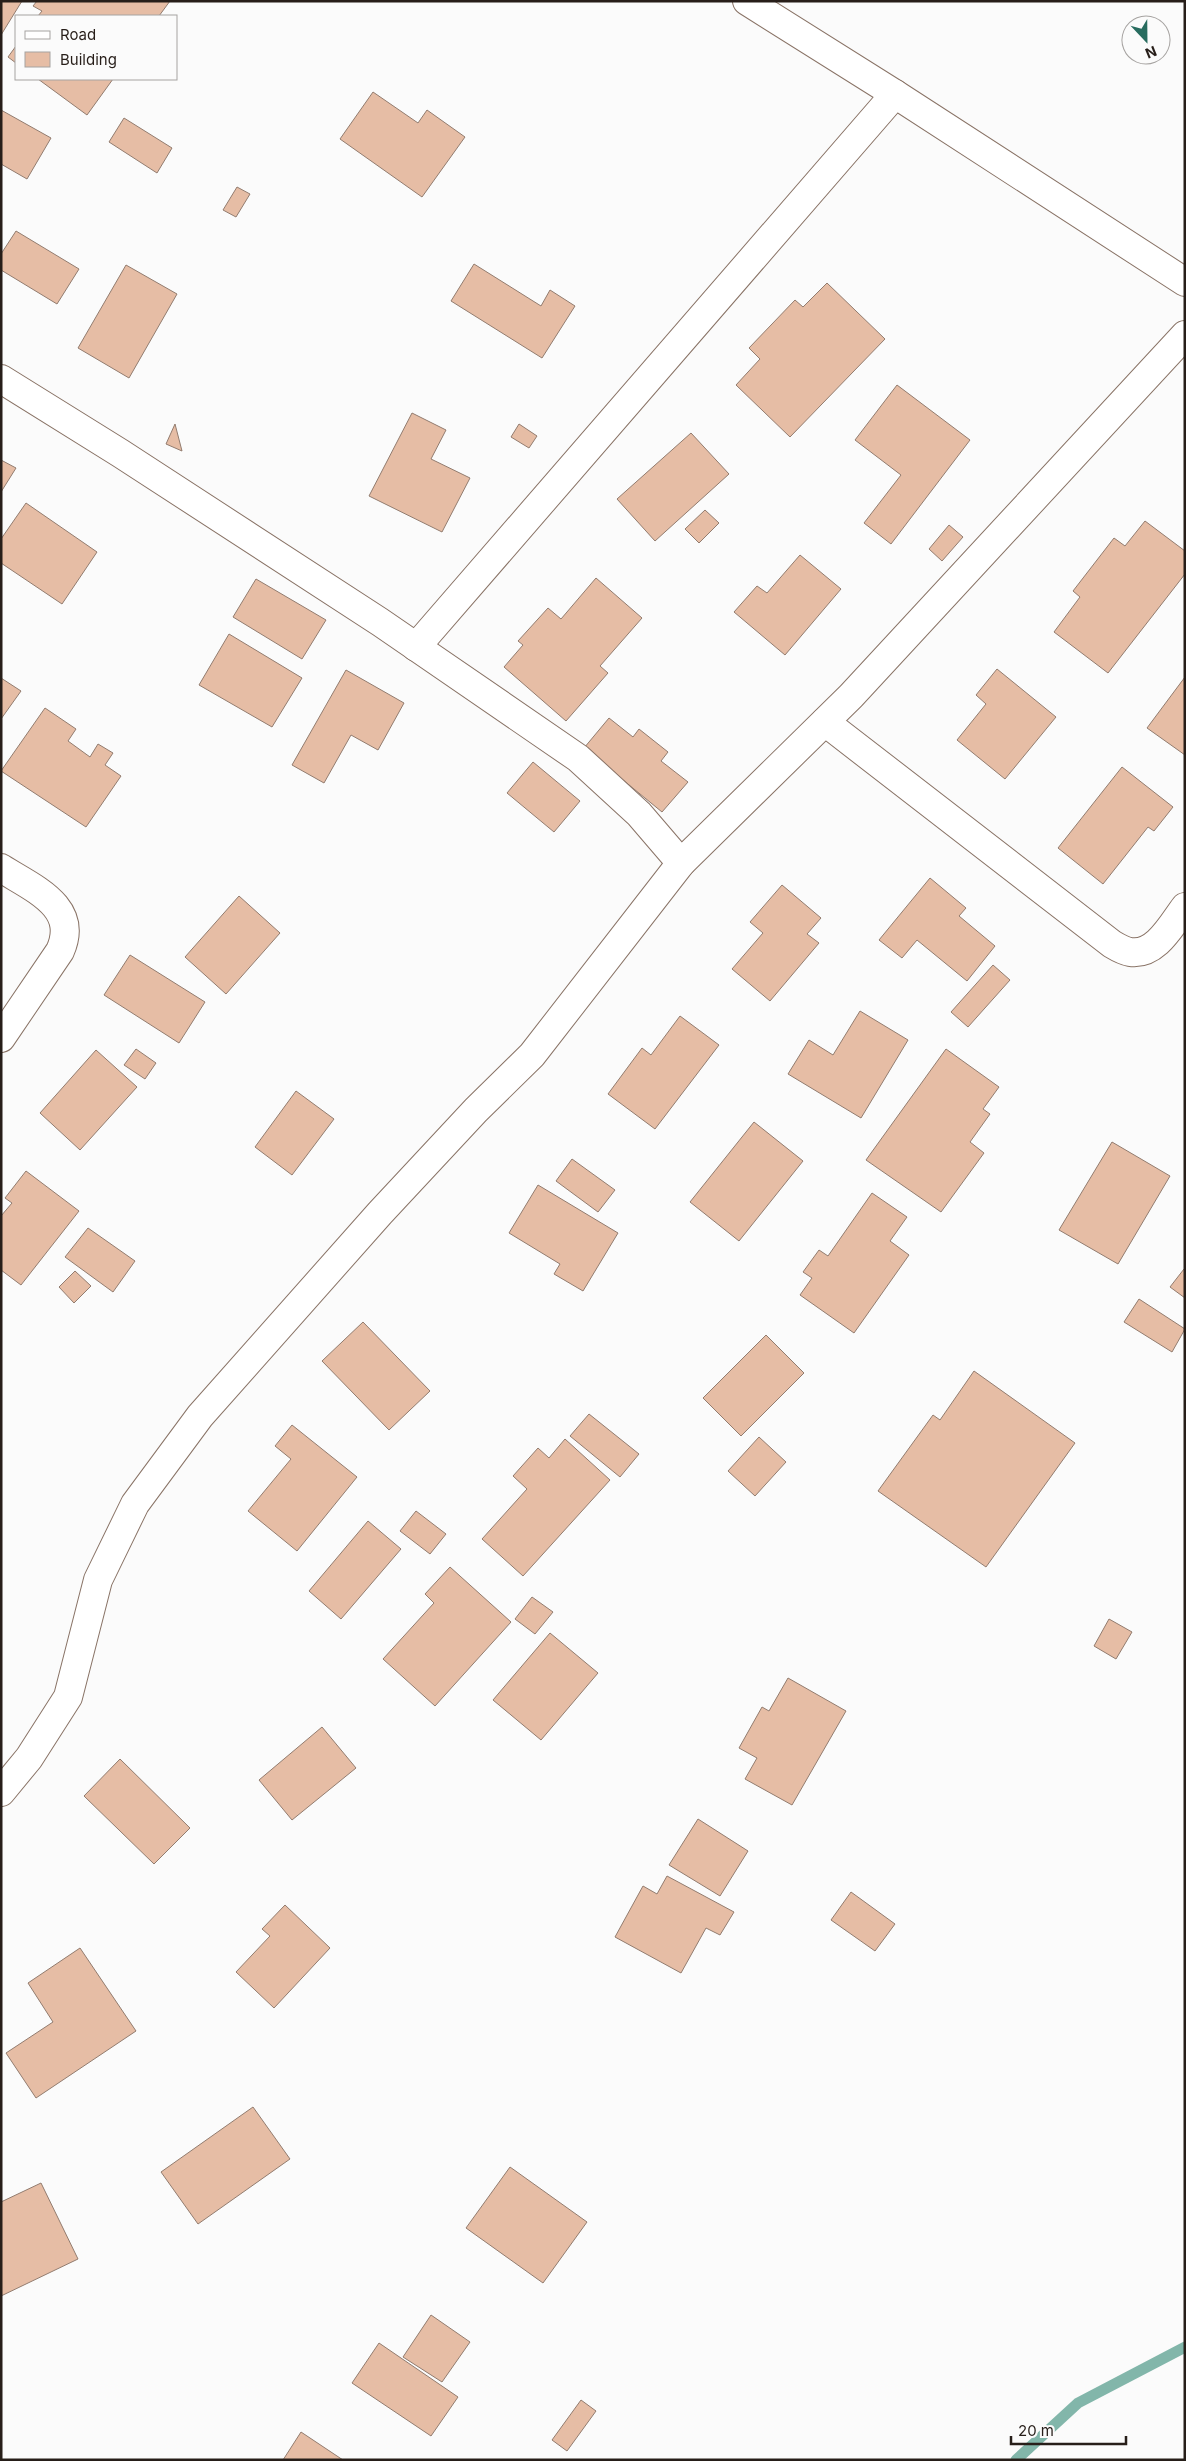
<svg xmlns="http://www.w3.org/2000/svg" width="1186" height="2461" font-family="Inter,sans-serif">
	<style>
		.lines { fill: none; stroke-linecap: round; stroke-linejoin: round }
		.stream { stroke: #82b6aa; stroke-width: 11 }
		.building { fill: #e6bda5; stroke: #927c6f }
		.minor-casing { stroke: #897366; stroke-width: 30 }
		.minor { stroke: #fff; stroke-width: 28 }
	</style>
	<rect width="100%" height="100%" fill="#fbfbfb"/>
	<g class="lines">
		<path class="stream" d="M 1016,2460 L 1078,2403 L 1185,2347"/>
	</g>
	<g class="building">
		<path d="M 1,1 L 22,1 L 1,35 Z"/>
		<path d="M 37,1 L 170,1 L 159,16 L 38,16 L 42,11 L 33,6 Z"/>
		<path d="M 16,46 L 16,63 L 8,57 Z"/>
		<path d="M 38,79 L 113,79 L 87,115 Z"/>
		<path d="M 373,92 L 418,123 L 427,110 L 465,137 L 422,197 L 340,139 Z"/>
		<path d="M 1,110 L 51,138 L 27,179 L 1,164 Z"/>
		<path d="M 124,118 L 172,148 L 157,173 L 109,142 Z"/>
		<path d="M 237,187 L 250,194 L 236,217 L 223,210 Z"/>
		<path d="M 16,231 L 79,269 L 57,304 L 1,270 L 1,254 Z"/>
		<path d="M 474,264 L 541,306 L 550,290 L 575,306 L 542,358 L 451,301 Z"/>
		<path d="M 126,265 L 177,294 L 129,378 L 78,348 Z"/>
		<path d="M 827,283 L 885,339 L 790,437 L 736,385 L 760,359 L 749,348 L 795,300 L 803,307 Z"/>
		<path d="M 897,385 L 970,440 L 891,544 L 864,523 L 901,475 L 855,440 Z"/>
		<path d="M 412,413 L 446,430 L 431,459 L 470,478 L 442,532 L 369,496 Z"/>
		<path d="M 175,424 L 182,451 L 166,444 Z"/>
		<path d="M 519,424 L 537,436 L 529,448 L 511,437 Z"/>
		<path d="M 691,433 L 729,474 L 655,541 L 617,499 Z"/>
		<path d="M 1,460 L 16,468 L 1,492 Z"/>
		<path d="M 26,503 L 97,552 L 62,604 L 1,563 L 1,539 Z"/>
		<path d="M 705,510 L 719,523 L 699,543 L 685,529 Z"/>
		<path d="M 1145,521 L 1185,551 L 1185,574 L 1108,673 L 1054,632 L 1080,597 L 1073,591 L 1114,538 L 1125,546 Z"/>
		<path d="M 949,525 L 963,537 L 942,561 L 929,549 Z"/>
		<path d="M 800,555 L 841,589 L 785,655 L 734,612 L 757,586 L 767,593 Z"/>
		<path d="M 596,578 L 642,618 L 600,666 L 608,673 L 566,721 L 504,667 L 523,645 L 518,641 L 548,608 L 561,619 Z"/>
		<path d="M 256,579 L 326,620 L 302,659 L 233,617 Z"/>
		<path d="M 229,634 L 302,678 L 272,727 L 199,685 Z"/>
		<path d="M 997,669 L 1056,717 L 1005,779 L 957,740 L 986,704 L 976,695 Z"/>
		<path d="M 346,670 L 404,703 L 378,750 L 351,735 L 324,783 L 292,765 Z"/>
		<path d="M 1185,677 L 1185,755 L 1147,728 Z"/>
		<path d="M 1,678 L 21,691 L 1,719 Z"/>
		<path d="M 45,708 L 76,729 L 68,741 L 90,757 L 98,744 L 113,753 L 105,765 L 121,776 L 86,827 L 1,771 Z"/>
		<path d="M 609,718 L 633,737 L 639,729 L 668,752 L 661,761 L 688,782 L 662,812 L 584,748 Z"/>
		<path d="M 533,762 L 580,801 L 554,832 L 507,793 Z"/>
		<path d="M 1122,767 L 1173,807 L 1154,831 L 1148,827 L 1103,884 L 1058,848 Z"/>
		<path d="M 930,878 L 966,908 L 959,916 L 995,946 L 967,981 L 917,940 L 902,958 L 879,940 Z"/>
		<path d="M 782,885 L 821,918 L 807,934 L 819,943 L 770,1001 L 732,969 L 763,933 L 750,922 Z"/>
		<path d="M 239,896 L 280,933 L 226,994 L 185,957 Z"/>
		<path d="M 130,955 L 205,1002 L 179,1043 L 104,995 Z"/>
		<path d="M 993,965 L 1010,980 L 968,1027 L 951,1012 Z"/>
		<path d="M 860,1011 L 908,1040 L 861,1118 L 788,1074 L 809,1040 L 833,1055 Z"/>
		<path d="M 680,1016 L 719,1045 L 655,1129 L 608,1094 L 642,1048 L 651,1055 Z"/>
		<path d="M 136,1049 L 156,1063 L 145,1079 L 124,1065 Z"/>
		<path d="M 946,1049 L 999,1087 L 983,1109 L 990,1114 L 970,1142 L 984,1153 L 941,1212 L 866,1160 Z"/>
		<path d="M 96,1050 L 137,1087 L 80,1150 L 40,1113 Z"/>
		<path d="M 296,1091 L 334,1119 L 292,1175 L 255,1147 Z"/>
		<path d="M 754,1122 L 803,1161 L 739,1241 L 690,1202 Z"/>
		<path d="M 1112,1142 L 1170,1176 L 1118,1264 L 1059,1230 Z"/>
		<path d="M 572,1159 L 615,1190 L 598,1212 L 556,1181 Z"/>
		<path d="M 26,1171 L 79,1211 L 21,1285 L 1,1270 L 1,1216 L 12,1203 L 5,1198 Z"/>
		<path d="M 538,1185 L 618,1233 L 583,1291 L 554,1274 L 560,1264 L 509,1233 Z"/>
		<path d="M 872,1193 L 907,1217 L 890,1241 L 909,1255 L 854,1333 L 800,1295 L 812,1278 L 803,1272 L 819,1250 L 828,1256 Z"/>
		<path d="M 88,1228 L 135,1261 L 113,1292 L 65,1257 Z"/>
		<path d="M 1184,1269 L 1185,1270 L 1185,1298 L 1170,1287 Z"/>
		<path d="M 75,1271 L 91,1286 L 74,1303 L 59,1287 Z"/>
		<path d="M 1139,1299 L 1185,1329 L 1172,1352 L 1124,1322 Z"/>
		<path d="M 363,1322 L 430,1391 L 389,1430 L 322,1361 Z"/>
		<path d="M 766,1335 L 804,1373 L 741,1436 L 703,1398 Z"/>
		<path d="M 974,1371 L 1075,1443 L 986,1567 L 878,1491 L 933,1415 L 940,1420 Z"/>
		<path d="M 589,1414 L 639,1454 L 620,1477 L 570,1436 Z"/>
		<path d="M 292,1425 L 357,1477 L 297,1551 L 248,1511 L 291,1459 L 275,1446 Z"/>
		<path d="M 759,1437 L 786,1462 L 755,1496 L 728,1471 Z"/>
		<path d="M 565,1439 L 610,1480 L 523,1576 L 482,1539 L 527,1489 L 513,1476 L 538,1448 L 549,1458 Z"/>
		<path d="M 416,1511 L 446,1534 L 430,1554 L 400,1531 Z"/>
		<path d="M 368,1521 L 401,1549 L 341,1619 L 309,1591 Z"/>
		<path d="M 450,1567 L 511,1622 L 435,1706 L 383,1659 L 434,1603 L 425,1594 Z"/>
		<path d="M 532,1597 L 553,1612 L 535,1634 L 515,1619 Z"/>
		<path d="M 1109,1619 L 1132,1632 L 1116,1659 L 1094,1646 Z"/>
		<path d="M 550,1633 L 598,1673 L 541,1740 L 493,1700 Z"/>
		<path d="M 788,1678 L 846,1711 L 792,1805 L 745,1779 L 757,1758 L 739,1748 L 762,1707 L 769,1711 Z"/>
		<path d="M 322,1727 L 356,1768 L 292,1820 L 259,1780 Z"/>
		<path d="M 120,1759 L 190,1828 L 154,1864 L 84,1796 Z"/>
		<path d="M 698,1819 L 748,1851 L 720,1896 L 669,1865 Z"/>
		<path d="M 667,1876 L 734,1912 L 720,1935 L 706,1928 L 681,1973 L 615,1937 L 643,1886 L 657,1894 Z"/>
		<path d="M 851,1892 L 895,1924 L 875,1951 L 831,1920 Z"/>
		<path d="M 285,1905 L 330,1948 L 274,2008 L 236,1972 L 270,1936 L 262,1929 Z"/>
		<path d="M 80,1948 L 136,2031 L 36,2098 L 6,2053 L 53,2022 L 28,1983 Z"/>
		<path d="M 253,2107 L 290,2159 L 198,2224 L 161,2172 Z"/>
		<path d="M 510,2167 L 587,2222 L 543,2283 L 466,2228 Z"/>
		<path d="M 41,2183 L 78,2259 L 1,2296 L 1,2202 Z"/>
		<path d="M 431,2315 L 470,2342 L 442,2382 L 403,2357 Z"/>
		<path d="M 379,2343 L 458,2397 L 431,2436 L 352,2383 Z"/>
		<path d="M 581,2400 L 596,2411 L 567,2451 L 552,2440 Z"/>
		<path d="M 301,2432 L 343,2460 L 283,2460 Z"/>
	</g>
	<g class="lines">
		<defs>
			<g id="minor">
				<path d="M 747,1 L 895,94 L 1185,282"/>
				<path d="M 1,379 L 120,453 L 380,622 L 578,758 L 639,814 L 681,863"/>
				<path d="M 416,647 L 895,94"/>
				<path d="M 825,722 L 1112,944 C 1117,947 1124,951 1130,952 C 1156,956 1172,924 1185,907"/>
				<path d="M 1,868 C 32,888 80,906 60,951 L 1,1038"/>
				<path d="M 1,1792 L 29,1758 L 68,1697 L 98,1580 L 135,1504 L 200,1416 L 380,1213 L 476,1110 L 532,1055 L 681,863 L 851,696 L 1185,335"/>
			</g>
		</defs>
		<use href="#minor" class="minor-casing"/>
		<use href="#minor" class="minor"/>
	</g>
	<rect width="1186" height="2461" fill="none" stroke="#271e19" stroke-width="5"/>
	<rect x="15" y="15" width="162" height="65" fill="#fbfbfb" stroke="#a6a3a1"/>
	<rect x="25" y="31" width="25" height="8" fill="#ffffff" stroke="#a6a3a1"/>
	<text x="60" y="40" font-size="15" fill="#271e19">Road</text>
	<rect x="25" y="52" width="25" height="15" fill="#e6bda5" stroke="#a6a3a1"/>
	<text x="60" y="65" font-size="15" fill="#271e19">Building</text>
	<g transform="translate(1146 40) rotate(158)"><circle r="24" fill="#fbfbfb" stroke="#a6a3a1"/>
	<path d="M0-4L9 19L0 12L-9 19Z" fill="#286c5f"/>
	<text y="-8" font-size="14" font-weight="bold" text-anchor="middle" fill="#271e19">N</text>
	</g>
	<path d="M1011 2436v8h115v-8" fill="none" stroke="#271e19" stroke-width="2.5"/>
	<text x="1018" y="2436" font-size="15" fill="#271e19" stroke="#fbfbfb" stroke-width="4" paint-order="stroke">20 m</text>
</svg>
